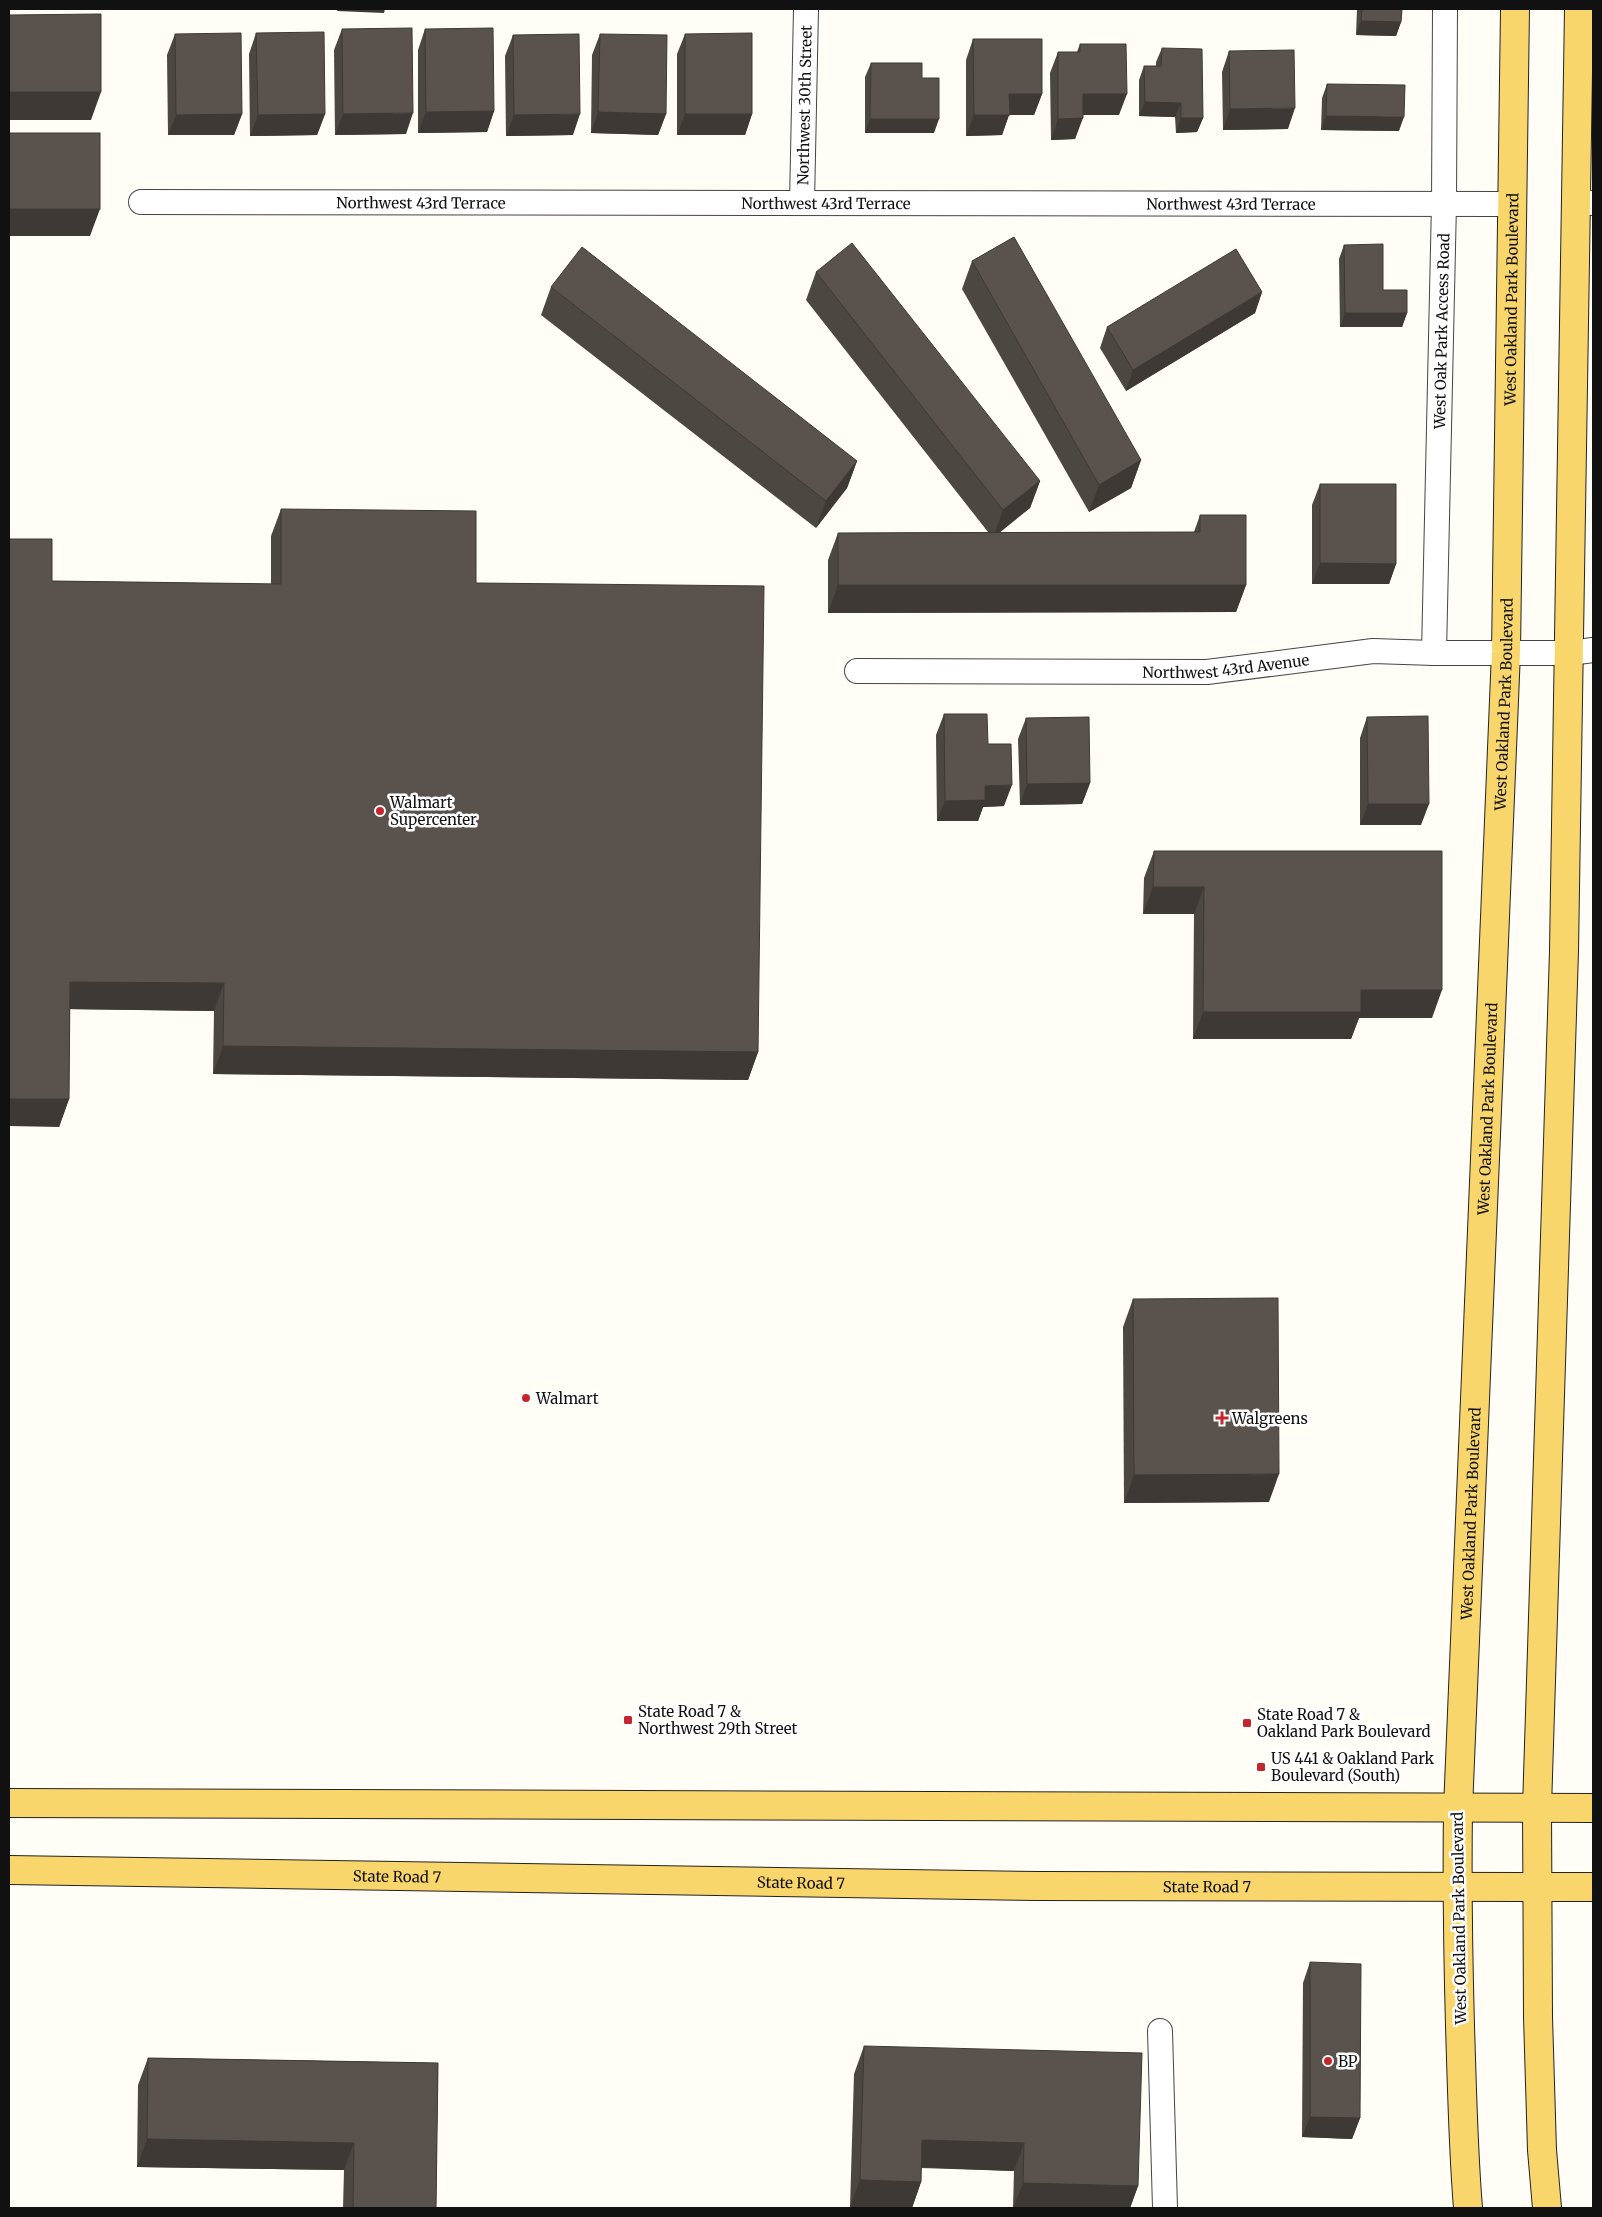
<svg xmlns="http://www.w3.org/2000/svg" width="1602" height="2217" font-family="Merriweather,serif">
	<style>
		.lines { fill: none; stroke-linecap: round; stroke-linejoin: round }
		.minor-casing { stroke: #444; stroke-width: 26 }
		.primary-casing { stroke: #222; stroke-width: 30 }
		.minor { stroke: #fff; stroke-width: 24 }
		.primary { stroke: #f9d66b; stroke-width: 28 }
		.wall { fill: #4d4742 }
		.shaded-wall { fill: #3f3936 }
		.building { fill: #5a524d; stroke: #3f3936 }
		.poi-dot { fill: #c4262e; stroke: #fff; stroke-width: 2 }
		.labels { text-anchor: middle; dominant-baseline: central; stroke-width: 5; stroke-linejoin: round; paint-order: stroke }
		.street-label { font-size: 15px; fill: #111; stroke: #fff }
		.poi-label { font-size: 15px; fill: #111; stroke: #fff; text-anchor: start }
	</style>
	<rect width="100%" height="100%" fill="#fffdf5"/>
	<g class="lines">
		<defs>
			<g id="minor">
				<path id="s1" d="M 141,202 L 1512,204"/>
				<path d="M 1575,202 L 1593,203"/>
				<path id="s2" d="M 802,203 L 806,9"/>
				<path id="s3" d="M 1434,653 L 1444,203 L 1445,9"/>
				<path id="s4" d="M 857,671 L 1207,672 L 1373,651 L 1434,653 L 1570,653 L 1593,650"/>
				<path d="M 1160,2031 L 1165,2208"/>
			</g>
			<g id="primary">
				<path d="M 9,1803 L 1593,1808"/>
				<path id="s5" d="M 9,1870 L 1038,1886 L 1593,1887"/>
				<path id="s6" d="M 1468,2208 C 1463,2148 1462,2087 1460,2026 C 1458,1953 1457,1881 1458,1809 L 1506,652 L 1515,9"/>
				<path d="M 1547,2208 L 1542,2150 L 1538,2017 L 1537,1808 L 1564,951 L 1579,9"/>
			</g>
		</defs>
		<use href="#minor" class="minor-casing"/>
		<use href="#primary" class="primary-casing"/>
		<use href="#minor" class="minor"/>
		<use href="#primary" class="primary"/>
	</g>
	<g class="wall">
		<path d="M 1357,9 L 1402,9 L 1401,22 L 1396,36 L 1356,35 Z"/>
		<path d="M 342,29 L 406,134 L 335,135 L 334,50 Z"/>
		<path d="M 425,29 L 494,111 L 487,132 L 418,133 L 418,50 Z"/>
		<path d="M 256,33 L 325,114 L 317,135 L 250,136 L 249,54 Z"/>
		<path d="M 175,34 L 242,114 L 234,135 L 168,135 L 167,55 Z"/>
		<path d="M 600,34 L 666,114 L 658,135 L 591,133 L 592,55 Z"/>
		<path d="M 685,34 L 752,114 L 745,135 L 677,135 L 677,54 Z"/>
		<path d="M 513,35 L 573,135 L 506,136 L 505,56 Z"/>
		<path d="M 973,39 L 1042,94 L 1034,115 L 1009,115 L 1002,135 L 966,136 L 966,60 Z"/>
		<path d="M 1080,44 L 1119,115 L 1083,115 L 1075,139 L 1051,140 L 1050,73 L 1058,52 L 1077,52 Z"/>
		<path d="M 1162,48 L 1203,118 L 1197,132 L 1176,133 L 1175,117 L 1139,116 L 1139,80 L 1144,66 L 1156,66 L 1156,62 Z"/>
		<path d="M 1229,51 L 1288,129 L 1223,130 L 1222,72 Z"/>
		<path d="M 871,63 L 922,78 L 934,133 L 865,133 L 865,77 Z"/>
		<path d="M 1327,84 L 1399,131 L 1321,130 L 1322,98 Z"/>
		<path d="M 1344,245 L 1383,290 L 1407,313 L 1402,327 L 1340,327 L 1339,259 Z"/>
		<path d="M 972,261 L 1141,460 L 1131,488 L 1089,512 L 962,289 Z"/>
		<path d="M 816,272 L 1040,481 L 1030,508 L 999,532 L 1194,532 L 1200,515 L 1246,585 L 1236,612 L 828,613 L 828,560 L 838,533 L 988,532 L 806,300 Z"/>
		<path d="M 551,287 L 857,461 L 847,488 L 816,528 L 541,315 Z"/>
		<path d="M 1262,292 L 1255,313 L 1126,391 L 1100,348 L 1107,327 Z"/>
		<path d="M 1320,484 L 1396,564 L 1389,584 L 1312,584 L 1312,505 Z"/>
		<path d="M 281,509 L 476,583 L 758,1052 L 748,1080 L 213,1074 L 214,1011 L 70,1009 L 69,1099 L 59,1127 L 52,581 L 271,584 L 271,536 Z"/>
		<path d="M 944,714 L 988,744 L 1004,806 L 983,807 L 978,821 L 937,821 L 936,735 Z"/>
		<path d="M 1367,717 L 1421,825 L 1360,825 L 1360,738 Z"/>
		<path d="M 1026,718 L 1090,783 L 1082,804 L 1020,805 L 1018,739 Z"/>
		<path d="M 1154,851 L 1432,1018 L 1359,1018 L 1351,1039 L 1193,1039 L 1194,914 L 1143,914 L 1144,878 Z"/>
		<path d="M 1133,1299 L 1269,1502 L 1124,1503 L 1123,1327 Z"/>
		<path d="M 1310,1962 L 1360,2118 L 1352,2139 L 1302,2137 L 1303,1983 Z"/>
		<path d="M 864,2046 L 1138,2186 L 1130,2208 L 1013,2208 L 1014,2171 L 921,2168 L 921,2182 L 912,2208 L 850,2207 L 854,2074 Z"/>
		<path d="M 148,2058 L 438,2063 L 436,2208 L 343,2208 L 344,2170 L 137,2167 L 138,2085 Z"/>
	</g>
	<g class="shaded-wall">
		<path d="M 137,9 L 205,9 L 137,10 Z"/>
		<path d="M 338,9 L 385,9 L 384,13 L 337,11 Z"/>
		<path d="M 1361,21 L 1401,22 L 1396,36 L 1356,35 Z"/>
		<path d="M 9,92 L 101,92 L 91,120 L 9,120 Z"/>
		<path d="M 1009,94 L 1042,94 L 1034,115 L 1009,115 L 1002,135 L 966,136 L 974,115 Z"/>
		<path d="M 1083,94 L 1127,94 L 1119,115 L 1075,115 Z"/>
		<path d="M 1145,102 L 1181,103 L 1175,117 L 1139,116 Z"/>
		<path d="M 1295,108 L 1288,129 L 1223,130 L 1230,109 Z"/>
		<path d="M 494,111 L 487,132 L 418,133 L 426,112 Z"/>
		<path d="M 598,112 L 666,114 L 658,135 L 591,133 Z"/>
		<path d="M 413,113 L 406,134 L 335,135 L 343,114 Z"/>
		<path d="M 242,114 L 234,135 L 168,135 L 176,115 Z"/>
		<path d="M 325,114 L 317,135 L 250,136 L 258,115 Z"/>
		<path d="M 580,114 L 573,135 L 506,136 L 514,115 Z"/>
		<path d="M 685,114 L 752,114 L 745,135 L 677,135 Z"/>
		<path d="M 1326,116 L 1404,117 L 1399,131 L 1321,130 Z"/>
		<path d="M 1083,118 L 1075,139 L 1051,140 L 1058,119 Z"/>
		<path d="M 1181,118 L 1203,118 L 1197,132 L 1176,133 Z"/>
		<path d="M 870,119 L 939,119 L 934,133 L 865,133 Z"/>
		<path d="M 9,209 L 100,209 L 90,236 L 9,236 Z"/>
		<path d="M 1262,292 L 1255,313 L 1126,391 L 1133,370 Z"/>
		<path d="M 1345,313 L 1407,313 L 1402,327 L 1340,327 Z"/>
		<path d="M 1141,460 L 1131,488 L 1089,512 L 1099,485 Z"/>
		<path d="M 857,461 L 847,488 L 816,528 L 826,501 Z"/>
		<path d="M 1040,481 L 1030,508 L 993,538 L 1003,510 Z"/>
		<path d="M 1320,563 L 1396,564 L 1389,584 L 1312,584 Z"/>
		<path d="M 838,585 L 1246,585 L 1236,612 L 828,613 Z"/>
		<path d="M 1090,783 L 1082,804 L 1020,805 L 1027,784 Z"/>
		<path d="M 1012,785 L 1004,806 L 983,807 L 978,821 L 937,821 L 945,801 L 985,786 Z"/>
		<path d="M 1368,804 L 1429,804 L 1421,825 L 1360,825 Z"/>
		<path d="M 1153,887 L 1204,887 L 1194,914 L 1143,914 Z"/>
		<path d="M 70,982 L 224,983 L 214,1011 L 60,1009 Z"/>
		<path d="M 1361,990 L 1442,990 L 1432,1018 L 1359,1018 L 1351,1039 L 1193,1039 L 1203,1012 Z"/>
		<path d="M 223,1046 L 758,1052 L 748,1080 L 213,1074 Z"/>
		<path d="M 9,1099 L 69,1099 L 59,1127 L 9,1126 Z"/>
		<path d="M 1279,1474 L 1269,1502 L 1124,1503 L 1134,1475 Z"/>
		<path d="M 1310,2117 L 1360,2118 L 1352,2139 L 1302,2137 Z"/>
		<path d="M 147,2139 L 354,2143 L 344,2170 L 137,2167 Z"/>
		<path d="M 922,2140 L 1024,2143 L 1014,2171 L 912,2167 Z"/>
		<path d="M 860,2180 L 921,2182 L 912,2208 L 850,2207 Z"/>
		<path d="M 1023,2183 L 1138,2186 L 1130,2208 L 1013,2208 Z"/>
	</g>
	<g class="building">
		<path d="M 1362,9 L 1402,9 L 1401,22 L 1361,21 Z"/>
		<path d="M 101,14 L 101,92 L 9,92 L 9,15 Z"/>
		<path d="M 412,28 L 413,113 L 343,114 L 342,29 Z"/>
		<path d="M 493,28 L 494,111 L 426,112 L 425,29 Z"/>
		<path d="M 324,32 L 325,114 L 258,115 L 256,33 Z"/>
		<path d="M 241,33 L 242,114 L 176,115 L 175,34 Z"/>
		<path d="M 752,33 L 752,114 L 685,114 L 685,34 Z"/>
		<path d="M 579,34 L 580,114 L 514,115 L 513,35 Z"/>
		<path d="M 600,34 L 667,35 L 666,114 L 598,112 Z"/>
		<path d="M 973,39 L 1042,39 L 1042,94 L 1009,94 L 1010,115 L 974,115 Z"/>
		<path d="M 1080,44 L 1126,44 L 1127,94 L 1083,94 L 1083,118 L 1058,119 L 1058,52 L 1080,52 Z"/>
		<path d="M 1162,48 L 1202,49 L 1203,118 L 1181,118 L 1181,103 L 1145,102 L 1144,66 L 1161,66 Z"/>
		<path d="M 1294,50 L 1295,108 L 1230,109 L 1229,51 Z"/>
		<path d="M 871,63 L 922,63 L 922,78 L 939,78 L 939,119 L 870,119 Z"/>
		<path d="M 1327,84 L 1405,85 L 1404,117 L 1326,116 Z"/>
		<rect x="9" y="133" width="91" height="76"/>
		<path d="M 1014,237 L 1141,460 L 1099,485 L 972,261 Z"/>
		<path d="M 852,243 L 1040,481 L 1003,510 L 816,272 Z"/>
		<path d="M 1383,244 L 1383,290 L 1407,290 L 1407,313 L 1345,313 L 1344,245 Z"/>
		<path d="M 582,247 L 857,461 L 826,501 L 551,287 Z"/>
		<path d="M 1236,249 L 1262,292 L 1133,370 L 1107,327 Z"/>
		<path d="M 1320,484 L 1396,484 L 1396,564 L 1320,563 Z"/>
		<path d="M 281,509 L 476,511 L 476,583 L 764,586 L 758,1052 L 223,1046 L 224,983 L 70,982 L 69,1099 L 9,1099 L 9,539 L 52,539 L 52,581 L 281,584 Z"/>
		<path d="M 1200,515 L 1246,515 L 1246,585 L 838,585 L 838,533 L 1200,532 Z"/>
		<path d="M 944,714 L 987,714 L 988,744 L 1011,744 L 1012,785 L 985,786 L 985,800 L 945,801 Z"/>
		<path d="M 1428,716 L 1429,804 L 1368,804 L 1367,717 Z"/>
		<path d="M 1089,717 L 1090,783 L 1027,784 L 1026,718 Z"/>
		<path d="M 1154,851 L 1442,851 L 1442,990 L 1361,990 L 1361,1012 L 1203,1012 L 1204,887 L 1153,887 Z"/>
		<path d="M 1278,1298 L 1279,1474 L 1134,1475 L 1133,1299 Z"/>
		<path d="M 1310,1962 L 1361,1964 L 1360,2118 L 1310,2117 Z"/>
		<path d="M 864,2046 L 1142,2053 L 1138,2186 L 1023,2183 L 1024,2143 L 922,2140 L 921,2182 L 860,2180 Z"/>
		<path d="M 148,2058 L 438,2063 L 436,2208 L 353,2208 L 354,2143 L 147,2139 Z"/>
	</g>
	<g class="poi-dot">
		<circle cx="380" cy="811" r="5"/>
		<circle cx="526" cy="1398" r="5"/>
		<path d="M1219.5 1410.5h5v5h5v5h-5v5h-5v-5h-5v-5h5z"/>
		<rect x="623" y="1715" width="10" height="10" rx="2.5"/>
		<rect x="1242" y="1718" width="10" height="10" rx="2.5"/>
		<rect x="1256" y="1762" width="10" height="10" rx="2.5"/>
		<circle cx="1328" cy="2061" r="5"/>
	</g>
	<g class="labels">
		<g class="street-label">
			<text stroke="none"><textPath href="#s2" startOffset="98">Northwest 30th Street</textPath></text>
			<text stroke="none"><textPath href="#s1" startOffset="280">Northwest 43rd Terrace</textPath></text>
			<text stroke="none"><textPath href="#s1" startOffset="685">Northwest 43rd Terrace</textPath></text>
			<text stroke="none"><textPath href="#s1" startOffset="1090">Northwest 43rd Terrace</textPath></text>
			<text stroke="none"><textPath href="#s6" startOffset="1910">West Oakland Park Boulevard</textPath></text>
			<text stroke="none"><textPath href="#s3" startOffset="322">West Oak Park Access Road</textPath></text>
			<text stroke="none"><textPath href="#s4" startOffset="369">Northwest 43rd Avenue</textPath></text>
			<text stroke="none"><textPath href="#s6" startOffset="1505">West Oakland Park Boulevard</textPath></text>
			<text stroke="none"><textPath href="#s6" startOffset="1100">West Oakland Park Boulevard</textPath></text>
			<text stroke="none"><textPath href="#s6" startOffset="695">West Oakland Park Boulevard</textPath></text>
			<text stroke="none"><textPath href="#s5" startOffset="388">State Road 7</textPath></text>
			<text stroke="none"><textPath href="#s5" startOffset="792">State Road 7</textPath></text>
			<text stroke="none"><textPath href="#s5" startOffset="1198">State Road 7</textPath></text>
			<text transform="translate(1459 1918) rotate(-91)">West Oakland Park Boulevard</text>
		</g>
		<g class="poi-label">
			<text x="390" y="802">Walmart<tspan x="390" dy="17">Supercenter</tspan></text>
			<text x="536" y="1398">Walmart</text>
			<text x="1232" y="1418">Walgreens</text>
			<text x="638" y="1711">State Road 7 &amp;<tspan x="638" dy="17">Northwest 29th Street</tspan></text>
			<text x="1257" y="1714">State Road 7 &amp;<tspan x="1257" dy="17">Oakland Park Boulevard</tspan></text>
			<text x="1271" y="1758">US 441 &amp; Oakland Park<tspan x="1271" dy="17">Boulevard (South)</tspan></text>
			<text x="1338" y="2061">BP</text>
		</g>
	</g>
	<rect width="1602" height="2217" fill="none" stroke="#111111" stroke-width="20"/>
</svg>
